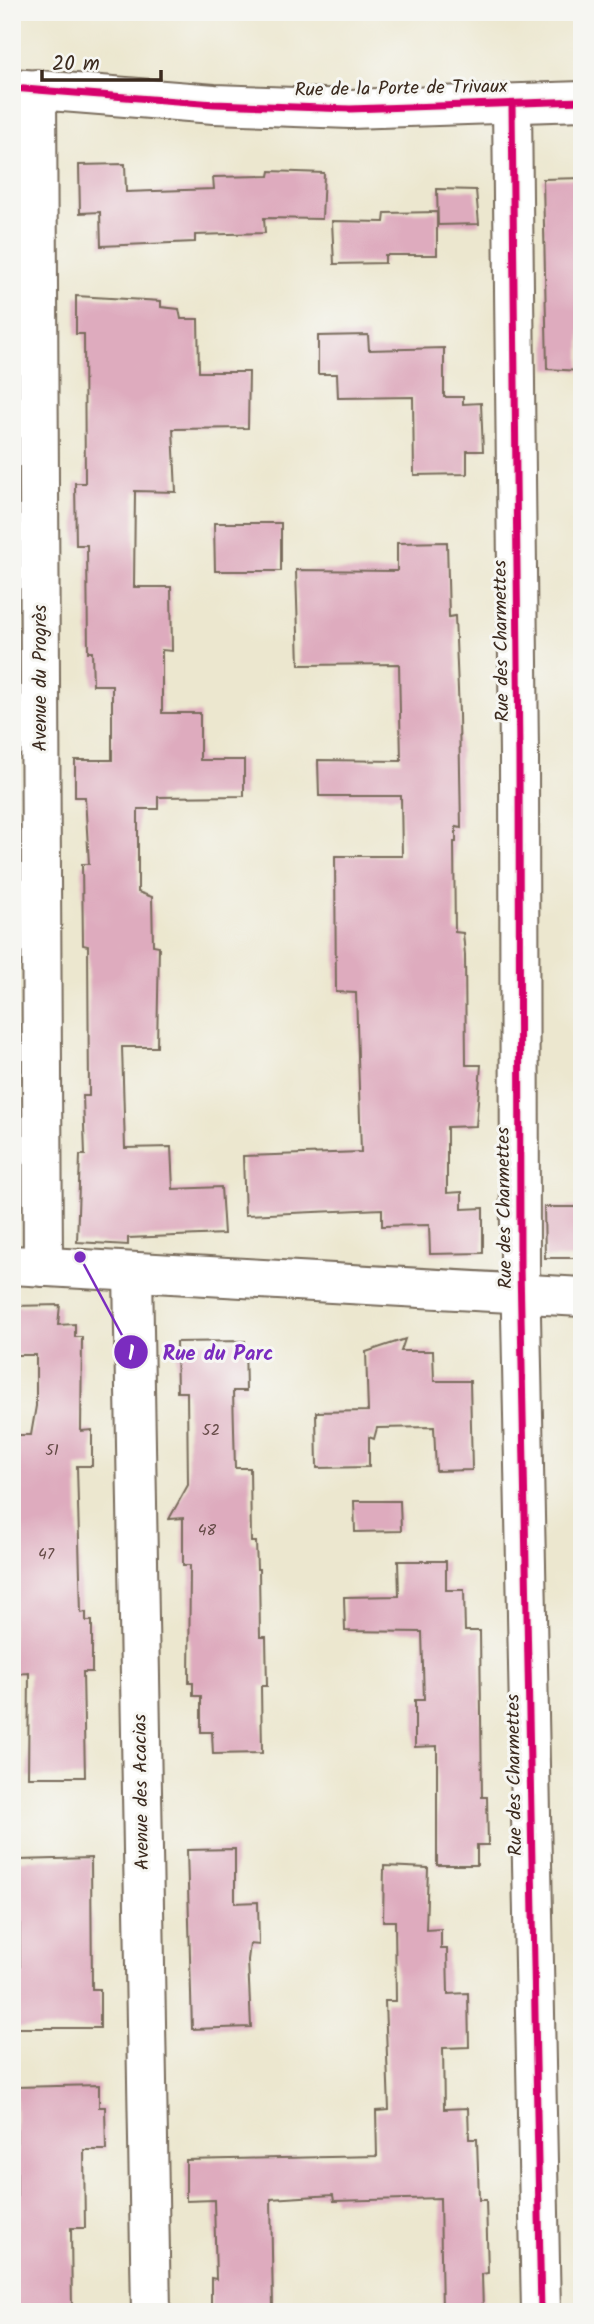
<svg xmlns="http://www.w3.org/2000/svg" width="594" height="2324" font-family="Kalam,sans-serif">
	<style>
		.building { fill: #deabbe }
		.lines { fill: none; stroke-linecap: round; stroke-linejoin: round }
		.minor-casing { stroke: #796c5c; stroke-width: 42 }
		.minor { stroke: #fff; stroke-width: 38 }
		.cycleway-casing { stroke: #f6f6f2; stroke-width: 11 }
		.cycleway { stroke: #d6006c; stroke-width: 7 }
		.labels { text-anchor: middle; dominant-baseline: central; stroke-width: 6; stroke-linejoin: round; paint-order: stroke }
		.number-label { font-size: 16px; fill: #644a46 }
		.street-label { font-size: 19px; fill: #3b2a1e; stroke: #f6f6f2 }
		.leader { fill: none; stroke: #7b2cbf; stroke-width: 2.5 }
		.callout-dot { fill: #7b2cbf; stroke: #f6f6f2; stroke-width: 2.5 }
		.mark-label { font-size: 21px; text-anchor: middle; font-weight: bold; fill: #fff }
		.callout-label { font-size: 21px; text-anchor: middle; font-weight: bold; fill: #7b2cbf; stroke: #f6f6f2; stroke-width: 6; stroke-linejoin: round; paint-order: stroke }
	</style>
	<rect width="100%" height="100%" fill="#f6f6f2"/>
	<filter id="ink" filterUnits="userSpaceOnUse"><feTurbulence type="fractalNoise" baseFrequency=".0143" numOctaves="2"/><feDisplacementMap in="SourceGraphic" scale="14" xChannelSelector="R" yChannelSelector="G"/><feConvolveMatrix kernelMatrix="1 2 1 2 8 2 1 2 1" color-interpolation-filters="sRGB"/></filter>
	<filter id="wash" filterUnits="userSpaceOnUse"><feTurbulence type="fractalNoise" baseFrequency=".00686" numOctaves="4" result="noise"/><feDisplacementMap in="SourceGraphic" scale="28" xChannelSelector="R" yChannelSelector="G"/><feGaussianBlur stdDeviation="1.57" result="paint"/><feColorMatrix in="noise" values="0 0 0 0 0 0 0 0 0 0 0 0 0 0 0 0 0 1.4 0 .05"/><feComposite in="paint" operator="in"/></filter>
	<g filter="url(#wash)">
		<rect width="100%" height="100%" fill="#ece7cf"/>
		<g id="blocks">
			<g class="building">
				<path d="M 125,164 L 126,192 L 214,189 L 213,177 L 269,176 L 270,171 L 324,173 L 322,219 L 264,218 L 265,233 L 195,235 L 195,242 L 101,246 L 100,212 L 80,213 L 79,165 Z"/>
				<path d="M 582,178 L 580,371 L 547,369 L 543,179 Z"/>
				<path d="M 437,189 L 476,190 L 479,224 L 438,225 Z"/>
				<path d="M 437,212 L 437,255 L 385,255 L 385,263 L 334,264 L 332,221 L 384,222 L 385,213 Z"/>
				<path d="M 76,296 L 161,301 L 161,307 L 179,309 L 181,319 L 198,319 L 199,372 L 249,372 L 248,428 L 173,429 L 176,492 L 135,491 L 134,587 L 171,587 L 172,651 L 162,650 L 162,713 L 200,713 L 200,760 L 244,760 L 244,796 L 158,797 L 158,809 L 138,809 L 138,892 L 152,897 L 153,945 L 159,946 L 157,1047 L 122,1047 L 125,1148 L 171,1147 L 173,1189 L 221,1187 L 224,1234 L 128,1238 L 128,1245 L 77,1242 L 80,1155 L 85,1155 L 83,1096 L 89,1096 L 88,946 L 83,945 L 82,864 L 89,864 L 85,797 L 75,797 L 75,760 L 112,760 L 112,685 L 93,685 L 92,652 L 88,652 L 87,545 L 76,545 L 75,483 L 85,483 L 84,334 L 76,334 Z"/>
				<path d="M 368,335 L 369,350 L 444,348 L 444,397 L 463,397 L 463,404 L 481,403 L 483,451 L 467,451 L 467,474 L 414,475 L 413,397 L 338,398 L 337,374 L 318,374 L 318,336 Z"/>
				<path d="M 214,523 L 281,523 L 281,571 L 215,571 Z"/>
				<path d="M 447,542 L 449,617 L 455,616 L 459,714 L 461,828 L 456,827 L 456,842 L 454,842 L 455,932 L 463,933 L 465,955 L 466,1065 L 481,1065 L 476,1126 L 447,1127 L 447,1193 L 462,1192 L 462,1209 L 483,1208 L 483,1253 L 430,1254 L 429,1225 L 382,1226 L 382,1209 L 245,1215 L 243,1156 L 361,1152 L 356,993 L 336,992 L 335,856 L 402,856 L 401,796 L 319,796 L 318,760 L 401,761 L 399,664 L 299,665 L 296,570 L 397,571 L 397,543 Z"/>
				<path d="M 544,1207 L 582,1207 L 582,1258 L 545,1258 Z"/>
				<path d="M 60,1305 L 58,1325 L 75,1324 L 75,1337 L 82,1337 L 81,1431 L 92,1430 L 92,1466 L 77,1466 L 81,1613 L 86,1612 L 86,1621 L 92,1621 L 92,1672 L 83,1672 L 85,1777 L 28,1777 L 29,1673 L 12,1674 L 12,1435 L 31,1435 L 36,1406 L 36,1355 L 12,1355 L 12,1306 Z"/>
				<path d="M 405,1339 L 401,1351 L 433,1351 L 434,1381 L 470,1381 L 472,1470 L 436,1471 L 434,1427 L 377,1428 L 374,1439 L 369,1437 L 369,1467 L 317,1468 L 316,1412 L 368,1411 L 366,1352 Z"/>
				<path d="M 245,1341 L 246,1391 L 233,1391 L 235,1468 L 250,1468 L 251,1542 L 256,1542 L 257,1569 L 259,1569 L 260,1637 L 266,1637 L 267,1686 L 261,1686 L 262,1753 L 213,1754 L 212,1732 L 201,1732 L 201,1696 L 193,1696 L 193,1683 L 189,1683 L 190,1565 L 183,1565 L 183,1518 L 169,1519 L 188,1485 L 187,1392 L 177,1392 L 176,1342 Z"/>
				<path d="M 354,1501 L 400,1501 L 401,1531 L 355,1532 Z"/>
				<path d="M 398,1561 L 446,1561 L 446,1590 L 464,1590 L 465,1631 L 480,1631 L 482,1797 L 487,1797 L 488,1845 L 477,1845 L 477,1865 L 437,1865 L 437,1746 L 415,1747 L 415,1700 L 424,1700 L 422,1632 L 345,1631 L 344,1597 L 399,1596 Z"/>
				<path d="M 235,1849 L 235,1903 L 258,1902 L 259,1945 L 250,1944 L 248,1960 L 251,2027 L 192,2029 L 187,1850 Z"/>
				<path d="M 91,1858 L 92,1989 L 100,1989 L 100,2028 L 12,2028 L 12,1986 L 20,1986 L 19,1860 Z"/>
				<path d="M 384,1866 L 428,1868 L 426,1930 L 441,1929 L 441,1949 L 447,1949 L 448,1994 L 468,1993 L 469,2047 L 443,2048 L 444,2109 L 468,2108 L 469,2139 L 477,2139 L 479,2200 L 486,2200 L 488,2273 L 482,2274 L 483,2312 L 442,2312 L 440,2198 L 334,2201 L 333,2195 L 271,2199 L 273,2307 L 267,2307 L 267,2312 L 211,2312 L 211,2278 L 216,2279 L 214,2200 L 186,2201 L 186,2160 L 377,2156 L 376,2111 L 389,2110 L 385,2001 L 396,2001 L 395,1921 L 383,1921 Z"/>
				<path d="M 99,2085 L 99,2107 L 105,2107 L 106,2150 L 84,2150 L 85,2228 L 71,2228 L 72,2312 L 12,2312 L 12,2230 L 17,2230 L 16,2087 Z"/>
			</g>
		</g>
	</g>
	<g filter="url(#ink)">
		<use href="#blocks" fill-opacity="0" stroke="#796c5c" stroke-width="2"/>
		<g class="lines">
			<defs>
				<g id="minor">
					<path d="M 12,88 L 214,104 L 350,109 L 582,101"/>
					<path d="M 37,89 L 43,1267"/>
					<path d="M 512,104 L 519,755 L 520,1266 L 541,2312"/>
					<path d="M 12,1265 L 582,1297"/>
					<path d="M 133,1272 L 151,2312"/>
				</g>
			</defs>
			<use href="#minor" class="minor-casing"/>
			<use href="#minor" class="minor"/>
			<defs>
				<g id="cycleway">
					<path d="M 12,88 L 214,104 L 350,109 L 582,101"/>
					<path d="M 512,104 L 519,755 L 520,1266 L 541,2312"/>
				</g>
			</defs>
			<use href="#cycleway" class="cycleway-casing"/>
			<use href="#cycleway" class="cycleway"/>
		</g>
	</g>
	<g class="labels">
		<g class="number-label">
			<text x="211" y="1430">52</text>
			<text x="52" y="1450">51</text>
			<text x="207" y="1530">48</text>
			<text x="46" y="1554">47</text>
		</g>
		<g class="street-label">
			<text transform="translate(401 89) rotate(-1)">Rue de la Porte de Trivaux</text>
			<text transform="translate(502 641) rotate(-91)">Rue des Charmettes</text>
			<text transform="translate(41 678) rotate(-90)">Avenue du Progrès</text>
			<text transform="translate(505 1208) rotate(-91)">Rue des Charmettes</text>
			<text transform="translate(515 1775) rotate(-91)">Rue des Charmettes</text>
			<text transform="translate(142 1792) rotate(-91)">Avenue des Acacias</text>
		</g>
	</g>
	<path class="leader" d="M80 1257L131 1352"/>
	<g class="callout-dot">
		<circle cx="80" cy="1257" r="7"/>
		<circle cx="131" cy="1352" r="18"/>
	</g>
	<g class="mark-label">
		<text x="131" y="1360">1</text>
	</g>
	<g class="callout-label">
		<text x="218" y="1360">Rue du Parc</text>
	</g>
	<rect width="594" height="2324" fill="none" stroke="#f6f6f2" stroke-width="42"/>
	<path d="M42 70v10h119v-10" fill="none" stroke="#3b2a1e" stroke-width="3.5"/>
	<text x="52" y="70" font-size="21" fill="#3b2a1e" stroke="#f6f6f2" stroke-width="5" paint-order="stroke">20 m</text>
</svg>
